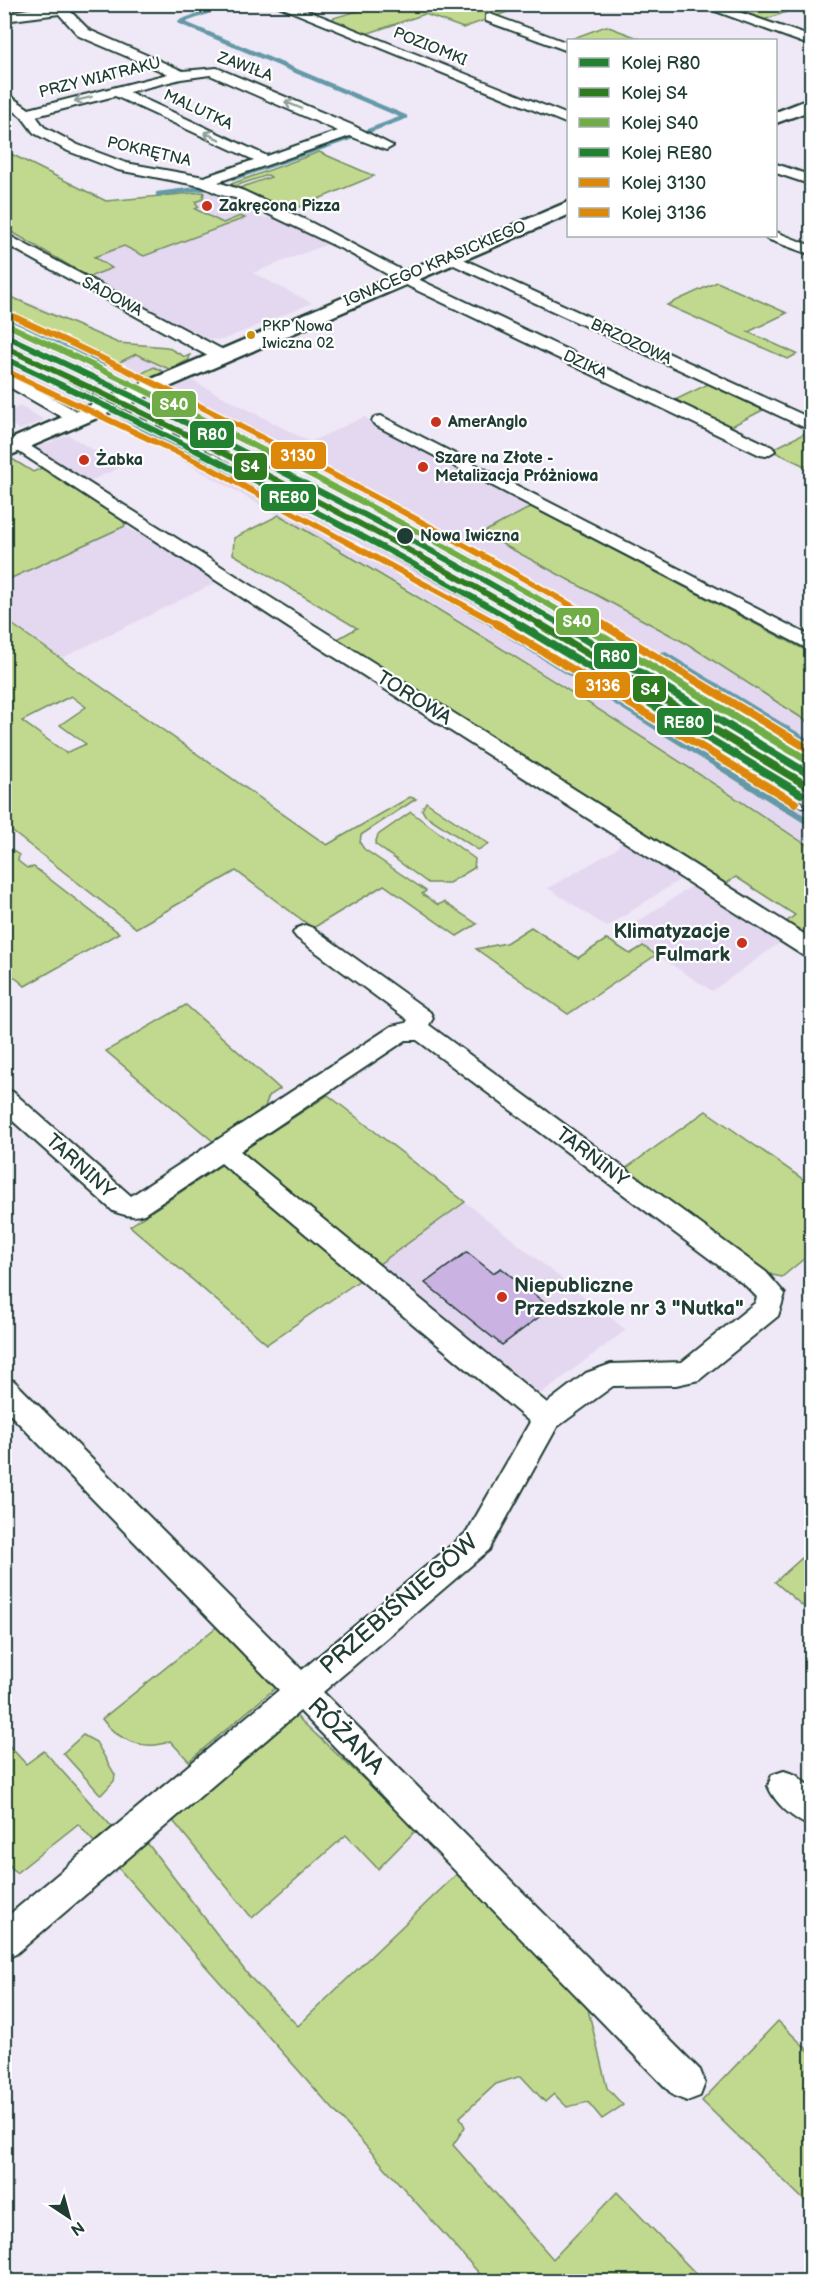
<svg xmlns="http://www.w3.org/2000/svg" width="816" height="2286" font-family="'Balsamiq Sans',sans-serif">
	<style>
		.built { fill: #e4d8f0 }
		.green { fill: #c1d98f; stroke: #708b62; stroke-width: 1.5; fill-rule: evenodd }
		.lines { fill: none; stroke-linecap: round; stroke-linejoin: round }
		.stream-far2 { stroke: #6599a8; stroke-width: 4.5 }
		.stream-far1 { stroke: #6599a8; stroke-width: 6 }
		.stream { stroke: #6599a8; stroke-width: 7 }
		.building { fill: #cab3e2; stroke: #1f3d34; stroke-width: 1.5 }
		.street-casing { stroke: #1f3d34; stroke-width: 4 }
		.secondary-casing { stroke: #1f3d34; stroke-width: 5 }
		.street { fill: #fff; fill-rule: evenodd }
		.secondary { fill: #fff; fill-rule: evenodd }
		.rail-far1-casing { stroke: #1f3d34; stroke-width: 4.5 }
		.rail-casing { stroke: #1f3d34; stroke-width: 6 }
		.rail-far1 { stroke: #fff; stroke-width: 3; stroke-dasharray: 9; stroke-linecap: butt }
		.rail { stroke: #fff; stroke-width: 4; stroke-dasharray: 11; stroke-linecap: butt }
		.rail-1-far1-casing { stroke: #fff; stroke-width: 9 }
		.rail-1-casing { stroke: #fff; stroke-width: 11 }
		.rail-2-far1-casing { stroke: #fff; stroke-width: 9 }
		.rail-2-casing { stroke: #fff; stroke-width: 11 }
		.rail-3-far1-casing { stroke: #fff; stroke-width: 9 }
		.rail-3-casing { stroke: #fff; stroke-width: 11 }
		.rail-4-far1-casing { stroke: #fff; stroke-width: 9 }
		.rail-4-casing { stroke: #fff; stroke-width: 11 }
		.rail-5-far1-casing { stroke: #fff; stroke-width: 9 }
		.rail-5-casing { stroke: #fff; stroke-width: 11 }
		.rail-6-far1-casing { stroke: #fff; stroke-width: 9 }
		.rail-6-casing { stroke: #fff; stroke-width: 11 }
		.rail-1-far1 { stroke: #238132; stroke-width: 6 }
		.rail-1 { stroke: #238132; stroke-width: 8 }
		.rail-2-far1 { stroke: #2f7b20; stroke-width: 6 }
		.rail-2 { stroke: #2f7b20; stroke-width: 8 }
		.rail-3-far1 { stroke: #70ad46; stroke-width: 6 }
		.rail-3 { stroke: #70ad46; stroke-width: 8 }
		.rail-4-far1 { stroke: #238132; stroke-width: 6 }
		.rail-4 { stroke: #238132; stroke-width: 8 }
		.rail-5-far1 { stroke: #dd8808; stroke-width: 6 }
		.rail-5 { stroke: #dd8808; stroke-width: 8 }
		.rail-6-far1 { stroke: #dd8808; stroke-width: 6 }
		.rail-6 { stroke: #dd8808; stroke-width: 8 }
		.oneway { stroke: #8f9e9a }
		.poi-dot { fill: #c8321e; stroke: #fff; stroke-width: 2 }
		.bus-dot { fill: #cc910a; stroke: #fff; stroke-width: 2 }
		.stop-dot { fill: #1f3d34; stroke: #fff; stroke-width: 2 }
		.labels { text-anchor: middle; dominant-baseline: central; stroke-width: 4.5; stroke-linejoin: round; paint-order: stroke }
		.far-bus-label { font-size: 15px; fill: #1f3d34; stroke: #fff; text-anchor: start }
		.far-street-label { font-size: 16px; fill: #1f3d34; stroke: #fff }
		.far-poi-label { font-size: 16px; font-weight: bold; fill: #1f3d34; stroke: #fff; text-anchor: start }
		.far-stop-label { font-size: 16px; font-weight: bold; fill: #1f3d34; stroke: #fff; text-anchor: start }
		.street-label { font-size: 20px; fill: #1f3d34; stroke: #fff }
		.poi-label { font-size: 20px; font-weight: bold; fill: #1f3d34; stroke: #fff; text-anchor: end }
		.near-street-label { font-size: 24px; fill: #1f3d34; stroke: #fff }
		.line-badge { stroke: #fff; stroke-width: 2 }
		.badge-label { font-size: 16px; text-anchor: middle; font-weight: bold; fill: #fff }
	</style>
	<rect width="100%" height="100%" fill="#efe8f6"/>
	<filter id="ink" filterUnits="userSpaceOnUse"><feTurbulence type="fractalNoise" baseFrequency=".0167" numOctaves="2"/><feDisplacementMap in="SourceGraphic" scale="12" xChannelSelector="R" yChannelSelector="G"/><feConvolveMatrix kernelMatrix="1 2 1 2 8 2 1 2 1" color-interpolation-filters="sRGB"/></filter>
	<g filter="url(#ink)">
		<g class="built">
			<path d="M 213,190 L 265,211 L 256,215 L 265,218 L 276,218 L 330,243 L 253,273 L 312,303 L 222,340 L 209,339 L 89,277 L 112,268 L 93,258 L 124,246 L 144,256 L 240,216 L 223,223 L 194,209 L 197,206 L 194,202 L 203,196 L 201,194 Z"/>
			<path d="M 4,294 L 38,306 L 172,368 L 78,409 L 70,408 L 5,368 Z"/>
			<path d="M 189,379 L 310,442 L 364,417 L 531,507 L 483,533 L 689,645 L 811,724 L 811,848 L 567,688 L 410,590 L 169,453 L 100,418 Z"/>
			<path d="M 20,406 L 44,420 L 20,430 L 5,420 L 5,414 Z"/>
			<path d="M 68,435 L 80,442 L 121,467 L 90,481 L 36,448 Z"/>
			<path d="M 125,526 L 136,533 L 147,534 L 196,565 L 198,570 L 215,583 L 62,658 L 5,619 L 4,581 Z"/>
			<path d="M 624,838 L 646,852 L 645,856 L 651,860 L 660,865 L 663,863 L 685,876 L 607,927 L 548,888 L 615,850 Z"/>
			<path d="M 693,885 L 781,942 L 712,991 L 622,932 Z"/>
			<path d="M 465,1202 L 626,1330 L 539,1395 L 379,1264 Z"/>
		</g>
		<g class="green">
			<path d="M 418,4 L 514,4 L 521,7 L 463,28 L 425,14 L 363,35 L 327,20 C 352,13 383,0 409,8 Z"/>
			<path d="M 720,5 L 806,5 L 764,20 Z"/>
			<path d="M 606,26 L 638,38 L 631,40 L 568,40 L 568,44 L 563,42 Z"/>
			<path d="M 5,151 L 106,201 L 204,192 L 203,199 L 195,202 L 199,207 L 195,209 L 223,223 L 240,216 L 245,218 L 144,256 L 124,246 L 94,257 L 112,268 L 89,277 L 5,228 Z"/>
			<path d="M 319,152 L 374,176 L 292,210 L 239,188 L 271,177 L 268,175 L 235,186 L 231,184 Z"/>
			<path d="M 717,282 L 787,313 L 748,332 L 797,354 L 788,359 L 667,305 Z"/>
			<path d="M 4,294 L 118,343 L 167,347 L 185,357 L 190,355 L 189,360 L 169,369 L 136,354 L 116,364 L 139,375 L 154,367 L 164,372 L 142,381 L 5,316 Z"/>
			<path d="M 708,384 L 763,410 L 726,429 L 671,402 Z"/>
			<path d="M 809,431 L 811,432 L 811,469 L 771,450 Z"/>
			<path d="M 12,459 L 33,472 L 44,467 L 122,517 L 125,526 L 5,581 L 4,462 Z"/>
			<path d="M 531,507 L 811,653 L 811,724 L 689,645 L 482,533 Z"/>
			<path d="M 279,515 C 461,620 637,732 811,848 L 811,940 L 785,923 L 795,915 L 736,877 L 724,885 L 334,641 L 357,628 L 233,554 L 234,538 Z"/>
			<path d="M 13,625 L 327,845 L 410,797 L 416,799 L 361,835 L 360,843 L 364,849 L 426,891 L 422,894 L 438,905 L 444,902 L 477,924 L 457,936 L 384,885 L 313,928 L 236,871 L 136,928 L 5,826 L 4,629 ZM 71,696 L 86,707 L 60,725 L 86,744 L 66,753 L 22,721 Z"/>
			<path d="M 426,802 L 489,844 L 478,850 L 425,815 L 422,810 Z"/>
			<path d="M 411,812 L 475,859 L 474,868 L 449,883 L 428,883 L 375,844 L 378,835 Z"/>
			<path d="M 4,845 L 19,855 L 18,861 L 27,868 L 34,867 L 119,933 L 25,986 L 5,969 Z"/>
			<path d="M 531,927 L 578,958 L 607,939 L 630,954 L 643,946 L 656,955 L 568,1014 L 476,949 L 506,943 Z"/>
			<path d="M 186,1005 L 280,1089 L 269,1096 L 264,1109 L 214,1142 L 106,1051 Z"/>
			<path d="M 328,1095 L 465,1202 L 379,1264 L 242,1151 Z"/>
			<path d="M 706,1111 L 811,1185 L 811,1253 L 782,1277 L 772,1275 L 625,1169 Z"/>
			<path d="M 223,1164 L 360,1280 L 267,1344 L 130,1226 Z"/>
			<path d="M 811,1550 L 811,1613 L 775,1582 Z"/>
			<path d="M 219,1625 L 279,1685 L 189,1761 L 170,1741 C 145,1752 117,1740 102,1719 Z"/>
			<path d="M 293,1713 L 417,1829 L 378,1869 L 346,1835 L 252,1918 L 174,1822 L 174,1814 Z"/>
			<path d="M 83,1735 L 96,1742 L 115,1775 L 114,1781 L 101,1795 L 63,1753 Z"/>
			<path d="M 4,1740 L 26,1764 L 44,1751 L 112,1827 L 94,1842 L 78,1824 L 16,1873 L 5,1860 Z"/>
			<path d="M 141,1843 L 148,1844 L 249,1976 L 298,2026 L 461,1870 L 588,2009 L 607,2088 L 623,2105 L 602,2119 L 588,2102 L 567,2107 L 554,2094 L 545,2102 L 521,2076 L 496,2084 L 460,2117 L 465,2127 L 453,2145 L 553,2259 L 617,2192 L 703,2281 L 486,2281 L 121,1871 L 116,1865 Z"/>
			<path d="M 778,2021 L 811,2053 L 811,2207 L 702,2101 Z"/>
		</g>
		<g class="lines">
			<g class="stream-far2">
				<path d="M 229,4 L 180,22 L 405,117 L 368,131"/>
				<path d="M 234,178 L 352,137"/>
				<path d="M 158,194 L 206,188"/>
			</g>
			<g class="stream-far1">
				<path d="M 4,318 L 105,363"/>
				<path d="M 4,358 L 85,397"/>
				<path d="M 122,416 L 495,625"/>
			</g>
			<g class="stream">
				<path d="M 493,624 L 812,824"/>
				<path d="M 664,655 L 812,745"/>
			</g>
		</g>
		<path class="building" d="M 467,1252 L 493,1273 L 501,1268 L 551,1308 L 502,1345 L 425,1283 Z"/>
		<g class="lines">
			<defs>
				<g id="street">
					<path d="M 57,4 L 76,4 L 75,9 L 69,10 L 89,30 L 183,71 L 217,68 L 352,125 L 393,146 L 386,150 L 350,136 L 218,182 L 244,191 L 312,223 L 422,281 L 772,447 L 775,451 L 766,456 L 760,455 L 410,287 L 346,251 L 235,198 L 221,195 L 201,186 L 118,170 L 68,151 L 34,133 L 22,117 L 4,103 L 4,92 L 29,109 L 168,74 L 79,36 L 59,14 L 4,21 L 4,13 ZM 210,75 L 338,131 L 267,156 L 129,92 L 181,79 ZM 115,96 L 254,160 L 204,177 L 126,163 L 78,145 L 44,127 L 36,116 Z"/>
					<path d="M 273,4 L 291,4 L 568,115 L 568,124 Z"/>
					<path d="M 696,4 L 716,4 L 812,37 L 812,46 Z"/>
					<path d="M 490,14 L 568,43 L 568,51 L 486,21 L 486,15 Z"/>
					<path d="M 776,164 L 812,176 L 812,185 L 776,173 Z"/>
					<path d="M 776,232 L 812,246 L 812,255 L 767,239 L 764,236 L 776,236 Z"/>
					<path d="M 4,233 L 227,352 L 229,356 L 227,360 L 215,360 L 4,243 Z"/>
					<path d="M 450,253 L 812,419 L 812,431 L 445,261 L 442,258 Z"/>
					<path d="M 4,372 L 84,415 L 87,419 L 84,423 L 72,423 L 4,384 Z"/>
					<path d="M 381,416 L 812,637 L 812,651 L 375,425 L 372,421 L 375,417 Z"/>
					<path d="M 19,439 L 812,939 L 812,958 L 804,956 L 289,628 L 13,448 L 10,444 L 13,440 Z"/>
					<path d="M 305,925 L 313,928 L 430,1012 L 433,1018 L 429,1025 L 766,1272 L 785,1294 L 778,1316 L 699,1380 L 676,1385 L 613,1386 L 557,1427 L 489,1550 L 323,1692 L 700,2070 L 705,2083 L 700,2096 L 687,2101 L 674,2096 L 300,1711 L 16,1954 L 4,1959 L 4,1919 L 279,1690 L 4,1408 L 4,1378 L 14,1381 L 302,1670 L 467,1532 L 530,1422 L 221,1163 L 144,1214 C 133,1218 124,1215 113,1211 L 4,1113 L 4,1089 L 13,1092 L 131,1196 L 392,1026 L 406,1023 L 408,1020 L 297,938 L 293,933 L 297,928 ZM 406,1040 L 417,1040 L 746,1286 L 757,1297 L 755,1303 L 682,1362 L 611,1364 L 586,1373 L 547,1403 L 240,1151 Z"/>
					<path d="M 784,1771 L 796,1775 L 812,1789 L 812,1827 C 794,1820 775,1804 768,1786 L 772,1775 Z"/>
				</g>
				<g id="secondary">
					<path d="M 812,98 L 812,110 L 776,123 L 776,112 Z"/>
					<path d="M 568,202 L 568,215 L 4,458 L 4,442 Z"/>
				</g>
			</defs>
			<use href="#street" class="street-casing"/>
			<use href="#secondary" class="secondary-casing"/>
			<use href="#street" class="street"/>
			<use href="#secondary" class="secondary"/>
			<defs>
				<path id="rail-far1" d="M 4,347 L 156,424 L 518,625"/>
				<path id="rail" d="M 515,624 L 812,811"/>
			</defs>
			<use href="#rail-far1" class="rail-far1-casing"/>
			<use href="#rail" class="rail-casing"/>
			<use href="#rail-far1" class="rail-far1"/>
			<use href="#rail" class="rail"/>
			<defs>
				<path id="rail-1-far1" d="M 4,335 C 194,424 381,519 562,625"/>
				<path id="rail-1" d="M 560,624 L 812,776"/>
				<path id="rail-2-far1" d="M 4,347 C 187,432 367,523 541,625"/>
				<path id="rail-2" d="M 539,624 L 806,785"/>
				<path id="rail-3-far1" d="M 8,325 C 204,417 396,516 584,625"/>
				<path id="rail-3" d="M 581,624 L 812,763"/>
				<path id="rail-4-far1" d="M 4,358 C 180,440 353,527 521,625"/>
				<path id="rail-4" d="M 518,624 L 801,794"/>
				<path id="rail-5-far1" d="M 13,316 C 215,410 412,513 605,625"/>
				<path id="rail-5" d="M 602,624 L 812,751"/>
				<path id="rail-6-far1" d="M 4,370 L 208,467 L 500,625"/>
				<path id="rail-6" d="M 497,624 L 795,803"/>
			</defs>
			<use href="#rail-1-far1" class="rail-1-far1-casing"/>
			<use href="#rail-1" class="rail-1-casing"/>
			<use href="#rail-2-far1" class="rail-2-far1-casing"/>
			<use href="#rail-2" class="rail-2-casing"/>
			<use href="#rail-3-far1" class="rail-3-far1-casing"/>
			<use href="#rail-3" class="rail-3-casing"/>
			<use href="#rail-4-far1" class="rail-4-far1-casing"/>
			<use href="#rail-4" class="rail-4-casing"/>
			<use href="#rail-5-far1" class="rail-5-far1-casing"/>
			<use href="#rail-5" class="rail-5-casing"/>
			<use href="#rail-6-far1" class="rail-6-far1-casing"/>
			<use href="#rail-6" class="rail-6-casing"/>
			<use href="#rail-1-far1" class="rail-1-far1"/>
			<use href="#rail-1" class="rail-1"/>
			<use href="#rail-2-far1" class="rail-2-far1"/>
			<use href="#rail-2" class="rail-2"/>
			<use href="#rail-3-far1" class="rail-3-far1"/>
			<use href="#rail-3" class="rail-3"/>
			<use href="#rail-4-far1" class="rail-4-far1"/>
			<use href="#rail-4" class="rail-4"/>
			<use href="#rail-5-far1" class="rail-5-far1"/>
			<use href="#rail-5" class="rail-5"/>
			<use href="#rail-6-far1" class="rail-6-far1"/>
			<use href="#rail-6" class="rail-6"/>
		</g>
		<defs><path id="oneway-shaft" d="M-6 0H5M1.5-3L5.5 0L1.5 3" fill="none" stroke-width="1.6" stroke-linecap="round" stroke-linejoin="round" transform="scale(1.5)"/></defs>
		<g class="oneway">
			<use href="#oneway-shaft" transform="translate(83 99) rotate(166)"/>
			<use href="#oneway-shaft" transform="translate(293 105) rotate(-157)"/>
			<use href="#oneway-shaft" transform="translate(212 136) rotate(-155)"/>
		</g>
	</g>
	<g class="poi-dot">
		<circle cx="207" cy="206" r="6"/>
		<circle cx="436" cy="422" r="6"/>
		<circle cx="84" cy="460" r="6"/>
		<circle cx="423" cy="467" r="6"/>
		<circle cx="742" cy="943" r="6"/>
		<circle cx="502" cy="1297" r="6"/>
	</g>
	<circle class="bus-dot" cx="251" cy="335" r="5"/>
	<circle class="stop-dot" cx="405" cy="536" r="9"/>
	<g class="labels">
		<g class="far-bus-label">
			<text x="262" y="326">PKP Nowa<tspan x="262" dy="17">Iwiczna 02</tspan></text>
		</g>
		<g class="far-street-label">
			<text transform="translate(430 47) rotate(22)">POZIOMKI</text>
			<text transform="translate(245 67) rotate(20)">ZAWIŁA</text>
			<text transform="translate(100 78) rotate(-14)">PRZY WIATRAKU</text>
			<text transform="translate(198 110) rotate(25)">MALUTKA</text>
			<text transform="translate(149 152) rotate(13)">POKRĘTNA</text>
			<text transform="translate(435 264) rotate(-23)">IGNACEGO KRASICKIEGO</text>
			<text transform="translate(112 297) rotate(28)">SADOWA</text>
			<text transform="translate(631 342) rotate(25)">BRZOZOWA</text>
			<text transform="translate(585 365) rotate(25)">DZIKA</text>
		</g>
		<g class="far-poi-label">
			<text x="219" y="206">Zakręcona Pizza</text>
			<text x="448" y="422">AmerAnglo</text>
			<text x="435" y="458">Szare na Złote -<tspan x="435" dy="18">Metalizacja Próżniowa</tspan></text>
			<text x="96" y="460">Żabka</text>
		</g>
		<g class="far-stop-label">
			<text x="420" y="536">Nowa Iwiczna</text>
		</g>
		<g class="street-label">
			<text transform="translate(414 698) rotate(32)">TOROWA</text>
			<text transform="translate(592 1157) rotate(37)">TARNINY</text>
			<text transform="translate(80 1166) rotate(42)">TARNINY</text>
		</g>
		<g class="poi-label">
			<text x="730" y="932">Klimatyzacje<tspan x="730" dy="23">Fulmark</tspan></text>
			<text x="514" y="1286" text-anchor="start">Niepubliczne<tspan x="514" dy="23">Przedszkole nr 3 "Nutka"</tspan></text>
		</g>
		<g class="near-street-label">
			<text transform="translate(399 1604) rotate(-41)">PRZEBIŚNIEGÓW</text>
			<text transform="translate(346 1736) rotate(45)">RÓŻANA</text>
		</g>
	</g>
	<g class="line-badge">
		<rect x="151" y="390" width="46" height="28" rx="6" fill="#70ad46"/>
		<rect x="189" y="420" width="46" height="29" rx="6" fill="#238132"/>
		<rect x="270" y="441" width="57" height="29" rx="6" fill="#dd8808"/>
		<rect x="233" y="452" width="35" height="29" rx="6" fill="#2f7b20"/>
		<rect x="260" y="483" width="57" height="29" rx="6" fill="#238132"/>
		<rect x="555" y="607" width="45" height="29" rx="6" fill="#70ad46"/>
		<rect x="593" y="642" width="45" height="28" rx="6" fill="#238132"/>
		<rect x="574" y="671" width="57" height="28" rx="6" fill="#dd8808"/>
		<rect x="632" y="675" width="35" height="28" rx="6" fill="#2f7b20"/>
		<rect x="656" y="707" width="57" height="29" rx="6" fill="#238132"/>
	</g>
	<g class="badge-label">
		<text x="174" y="410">S40</text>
		<text x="212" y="440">R80</text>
		<text x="298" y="461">3130</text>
		<text x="250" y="472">S4</text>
		<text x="289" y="503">RE80</text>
		<text x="577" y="627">S40</text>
		<text x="615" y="662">R80</text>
		<text x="603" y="691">3136</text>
		<text x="650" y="695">S4</text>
		<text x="684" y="728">RE80</text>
	</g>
	<rect width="816" height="2286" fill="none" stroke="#fff" stroke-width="24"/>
	<rect x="12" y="12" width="792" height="2262" fill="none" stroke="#1f3d34" stroke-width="2" filter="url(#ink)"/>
	<rect x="567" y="39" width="210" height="198" fill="#ffffff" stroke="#a5b1ae" stroke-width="1.5"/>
	<rect x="579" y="58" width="30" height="9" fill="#238132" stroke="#a5b1ae" stroke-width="1.5"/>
	<text x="621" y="69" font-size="18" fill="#1f3d34">Kolej R80</text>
	<rect x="579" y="88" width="30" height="9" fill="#2f7b20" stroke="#a5b1ae" stroke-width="1.5"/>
	<text x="621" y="99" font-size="18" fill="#1f3d34">Kolej S4</text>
	<rect x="579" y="118" width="30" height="9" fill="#70ad46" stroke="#a5b1ae" stroke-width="1.5"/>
	<text x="621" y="129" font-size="18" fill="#1f3d34">Kolej S40</text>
	<rect x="579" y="148" width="30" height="9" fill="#238132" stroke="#a5b1ae" stroke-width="1.5"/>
	<text x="621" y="159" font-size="18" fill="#1f3d34">Kolej RE80</text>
	<rect x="579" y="178" width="30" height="9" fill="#dd8808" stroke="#a5b1ae" stroke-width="1.5"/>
	<text x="621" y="189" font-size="18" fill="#1f3d34">Kolej 3130</text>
	<rect x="579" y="208" width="30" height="9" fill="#dd8808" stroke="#a5b1ae" stroke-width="1.5"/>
	<text x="621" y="219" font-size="18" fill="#1f3d34">Kolej 3136</text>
	<g transform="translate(69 2217) rotate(144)" stroke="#ffffff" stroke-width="4.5" paint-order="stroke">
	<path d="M0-4.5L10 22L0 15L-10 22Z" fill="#1f3d34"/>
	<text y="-9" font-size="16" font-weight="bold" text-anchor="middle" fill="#1f3d34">N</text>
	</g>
</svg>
